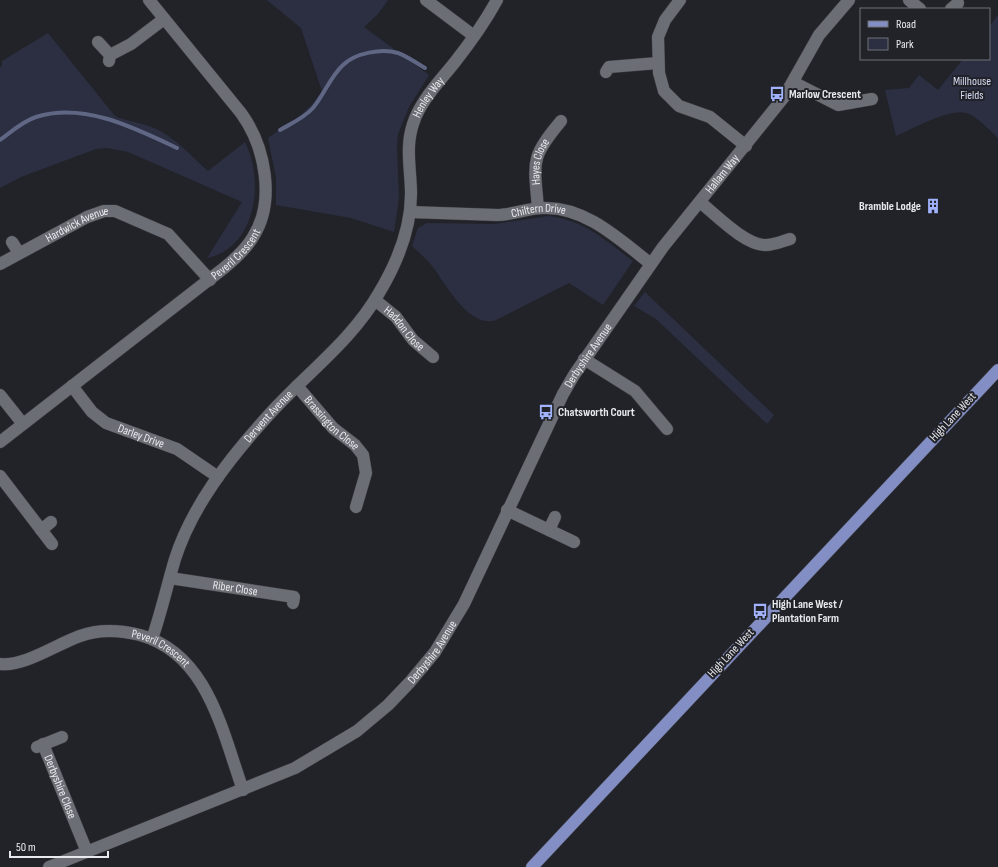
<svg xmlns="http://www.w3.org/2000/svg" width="998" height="867" font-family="'Sofia Sans Condensed',sans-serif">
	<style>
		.green { fill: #2b2f41 }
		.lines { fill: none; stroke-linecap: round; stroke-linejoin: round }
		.stream { stroke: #606785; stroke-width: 4 }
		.minor-casing { stroke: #3c3d41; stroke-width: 13 }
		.major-casing { stroke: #3c3d41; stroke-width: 13 }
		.minor { stroke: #6c6e75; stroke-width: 12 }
		.major { stroke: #838ec4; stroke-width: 12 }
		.labels { text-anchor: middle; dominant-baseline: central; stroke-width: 4; stroke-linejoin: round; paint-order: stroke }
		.park-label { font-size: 12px; fill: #d8def5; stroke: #212329 }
		.poi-label { font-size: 12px; font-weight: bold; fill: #e8e9ed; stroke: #212329; text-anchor: start }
		.street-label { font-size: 12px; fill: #e8e9ed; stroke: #212329 }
	</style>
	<rect width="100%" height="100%" fill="#212329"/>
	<g class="green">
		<path d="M 267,0 L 388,0 L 378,14 L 364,27 L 429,75 L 409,107 L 398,134 L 397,148 L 399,198 L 394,232 L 351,218 L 276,205 L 276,178 L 268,138 C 291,122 306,115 322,91 L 301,28 Z"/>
		<path d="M 998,15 L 998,138 C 990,131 979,118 969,114 C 953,106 913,129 896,136 L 885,90 L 909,88 L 919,75 L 938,90 L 963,59 L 989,59 L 989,27 Z"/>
		<path d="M 48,33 L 115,116 C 128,122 141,122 154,128 C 175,137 191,156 208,171 L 245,142 C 265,181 256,248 207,258 L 242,202 L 128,152 L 107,148 L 96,149 L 21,177 L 0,188 L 0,67 L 2,66 L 2,61 Z"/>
		<path d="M 549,216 C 586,221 605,240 633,261 L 603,305 L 569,283 L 496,320 C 469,329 446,284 432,266 C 427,259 419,253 412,246 L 418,228 L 427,223 L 494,224 Z"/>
		<path d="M 645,292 L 774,415 L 767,424 L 656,319 L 634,306 Z"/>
	</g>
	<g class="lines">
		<g class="stream">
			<path d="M 280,130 C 292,123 304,118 313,108 C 324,95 330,77 343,65 C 355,53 382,48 398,53 C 407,56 416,63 425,68"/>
			<path d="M 0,140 C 11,132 23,121 36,117 C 84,102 135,128 177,148"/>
		</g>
		<defs>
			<g id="minor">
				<path d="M 426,0 L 474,36"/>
				<path d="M 680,0 L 665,20 L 658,37 L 659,73 L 664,91 L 679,106 L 710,117 L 746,146"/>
				<path d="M 909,0 L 920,9"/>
				<path d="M 951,9 L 958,3"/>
				<path d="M 98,42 L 110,55 L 109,61"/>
				<path d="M 110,55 L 131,44 L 164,19"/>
				<path d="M 606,72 L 609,67 L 658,63"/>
				<path d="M 793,82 L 838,105 L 872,99"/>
				<path d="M 700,202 C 716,215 746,246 766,245 C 774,245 783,241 790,239"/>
				<path id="s1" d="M 538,208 C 534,161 530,158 561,121"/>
				<path id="s2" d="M 410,212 L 497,215 C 513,215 528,208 543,208 C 585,206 620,240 651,264"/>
				<path d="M 12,242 L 19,253"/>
				<path id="s3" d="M 0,264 L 87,217 L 104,211 L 115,211 L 168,234 L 210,280"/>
				<path id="s4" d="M 375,300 L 396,317 L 413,340 L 433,357"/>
				<path d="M 584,359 L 635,391 L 667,429"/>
				<path id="s5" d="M 72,386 L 92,412 L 106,423 L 177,449 L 218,477"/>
				<path id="s6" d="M 297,386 L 333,428 L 355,445 L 363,455 L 366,473 L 356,507"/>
				<path d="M 0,395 L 23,424"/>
				<path id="s7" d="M 0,442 L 224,268 C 235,259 246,249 253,237 C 276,201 265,146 241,113 L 149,0"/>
				<path d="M 0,476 L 52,544"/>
				<path d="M 507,510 L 574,542"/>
				<path d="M 41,530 L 51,522"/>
				<path d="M 549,530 L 555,517"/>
				<path id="s8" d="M 170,578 L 294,597 L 293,603"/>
				<path id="s9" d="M 152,639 C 161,613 167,586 175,559 C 192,506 229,459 266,418 C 303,376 351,342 379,293 C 397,263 411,230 411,194 C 411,170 405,148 413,124 C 420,101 440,81 455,62 C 470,43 485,22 497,0"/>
				<path id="s10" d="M 0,664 C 24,667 57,644 80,636 C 99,629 120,630 140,635 C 208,654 222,731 243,790"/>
				<path id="s11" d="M 43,744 L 87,852"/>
				<path d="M 37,747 L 62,737"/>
				<path id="s12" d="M 49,867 L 295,768 L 357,731 L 388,705 L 410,682 L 435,652 L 464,604 L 563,394 L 574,375 L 663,247 L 784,97 L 819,35 L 849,0"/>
			</g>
			<path id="major" d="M 532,867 L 998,370"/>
		</defs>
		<use href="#minor" class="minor-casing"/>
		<use href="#major" class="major-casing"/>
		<use href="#minor" class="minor"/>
		<use href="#major" class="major"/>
	</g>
	<defs>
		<symbol id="bus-bare" viewBox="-9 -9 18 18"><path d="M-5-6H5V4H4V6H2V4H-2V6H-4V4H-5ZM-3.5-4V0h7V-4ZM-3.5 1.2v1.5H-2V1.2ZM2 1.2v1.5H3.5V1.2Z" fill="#a2b2fd" stroke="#212329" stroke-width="2.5" paint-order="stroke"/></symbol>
		<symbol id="building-bare" viewBox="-9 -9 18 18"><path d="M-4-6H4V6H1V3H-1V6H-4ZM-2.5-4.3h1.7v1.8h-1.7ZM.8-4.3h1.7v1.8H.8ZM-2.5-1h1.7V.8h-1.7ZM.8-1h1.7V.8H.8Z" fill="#a2b2fd" stroke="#212329" stroke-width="2.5" paint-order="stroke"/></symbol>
	</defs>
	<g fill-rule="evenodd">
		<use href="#bus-bare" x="766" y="83" width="22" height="22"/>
		<use href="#building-bare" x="922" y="195" width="22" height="22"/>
		<use href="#bus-bare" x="535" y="401" width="22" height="22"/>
		<use href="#bus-bare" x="749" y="600" width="22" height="22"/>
	</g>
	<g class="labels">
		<g class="park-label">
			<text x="972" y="81">Millhouse<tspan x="972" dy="14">Fields</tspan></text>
		</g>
		<g class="poi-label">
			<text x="789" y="94">Marlow Crescent</text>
			<text x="921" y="206" text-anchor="end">Bramble Lodge</text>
			<text x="558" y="412">Chatsworth Court</text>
			<text x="772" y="604">High Lane West /<tspan x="772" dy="14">Plantation Farm</tspan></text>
		</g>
		<g class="street-label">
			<text stroke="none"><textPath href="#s9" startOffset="628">Henley Way</textPath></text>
			<text stroke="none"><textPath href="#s1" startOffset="47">Hayes Close</textPath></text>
			<text stroke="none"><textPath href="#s12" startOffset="1009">Hallam Way</textPath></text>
			<text stroke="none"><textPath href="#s2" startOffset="129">Chiltern Drive</textPath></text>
			<text stroke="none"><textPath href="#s3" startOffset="87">Hardwick Avenue</textPath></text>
			<text stroke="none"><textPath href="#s7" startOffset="302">Peveril Crescent</textPath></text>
			<text stroke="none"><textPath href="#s4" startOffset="41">Haddon Close</textPath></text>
			<text stroke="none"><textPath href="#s12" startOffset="783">Derbyshire Avenue</textPath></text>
			<text stroke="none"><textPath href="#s9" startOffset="255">Derwent Avenue</textPath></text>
			<text transform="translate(953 417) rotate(-47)">High Lane West</text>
			<text stroke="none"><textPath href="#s6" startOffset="51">Brassington Close</textPath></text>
			<text stroke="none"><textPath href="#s5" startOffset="88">Darley Drive</textPath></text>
			<text stroke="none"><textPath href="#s8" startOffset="66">Riber Close</textPath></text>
			<text stroke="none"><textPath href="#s10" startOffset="171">Peveril Crescent</textPath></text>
			<text stroke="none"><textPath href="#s12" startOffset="447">Derbyshire Avenue</textPath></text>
			<text transform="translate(731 653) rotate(-47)">High Lane West</text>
			<text stroke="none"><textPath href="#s11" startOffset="46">Derbyshire Close</textPath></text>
		</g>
	</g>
	<rect x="860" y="8" width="130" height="52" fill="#212329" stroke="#717277"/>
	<rect x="868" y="21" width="20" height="6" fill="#838ec4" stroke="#717277"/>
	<text x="896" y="28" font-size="12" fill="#e8e9ed">Road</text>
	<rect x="868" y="38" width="20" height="12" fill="#2b2f41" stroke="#717277"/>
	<text x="896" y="48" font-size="12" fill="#e8e9ed">Park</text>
	<path d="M10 851v6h98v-6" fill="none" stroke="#e8e9ed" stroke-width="2"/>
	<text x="16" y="851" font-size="12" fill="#e8e9ed" stroke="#212329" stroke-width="3" paint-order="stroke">50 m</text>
</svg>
